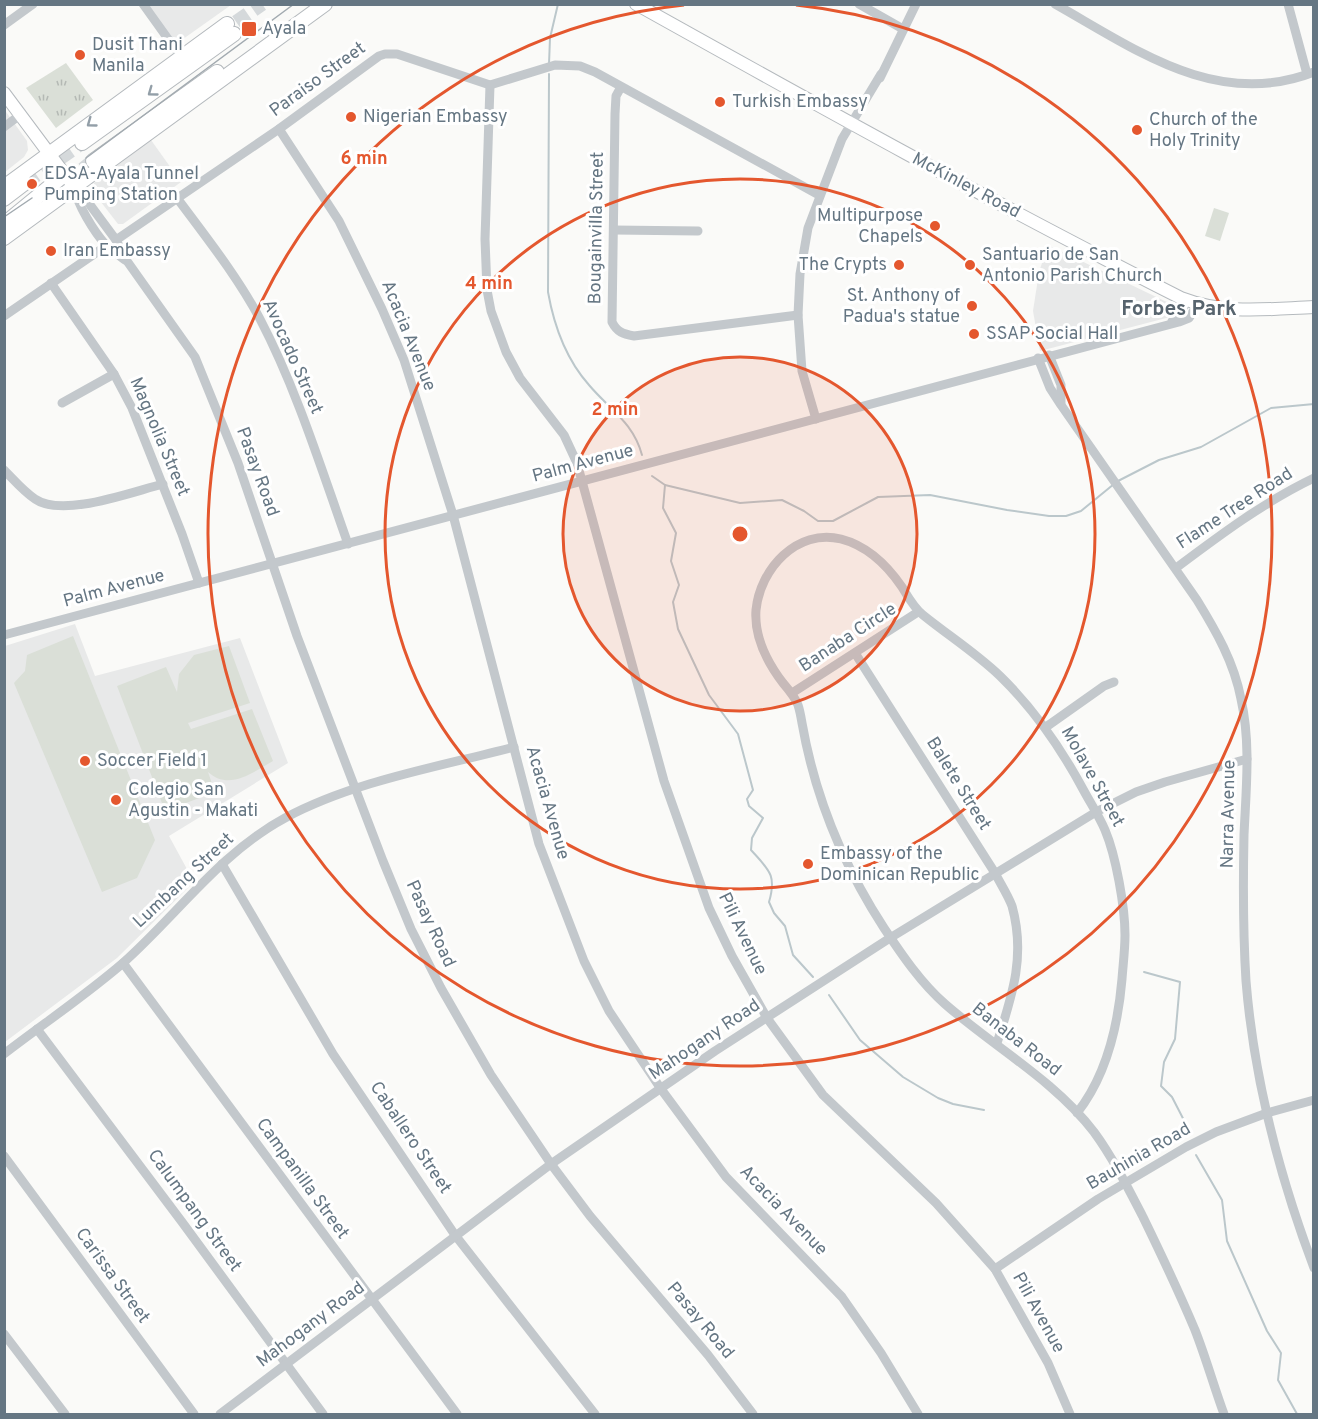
<svg xmlns="http://www.w3.org/2000/svg" width="1318" height="1419" font-family="Overpass,sans-serif">
	<style>
		.built { fill: #e8e9e9 }
		.green { fill: #dadfd7 }
		.park { fill: url(#park-tufts) }
		.lines { fill: none; stroke-linecap: round; stroke-linejoin: round }
		.stream { stroke: #bbc7cb; stroke-width: 2 }
		.highway-tunnel { stroke: #d5d9db; stroke-width: 14; stroke-dasharray: 14 7; stroke-linecap: butt }
		.major-casing { stroke: #b5babe; stroke-width: 14 }
		.highway-casing { stroke: #b4b9bd; stroke-width: 16 }
		.minor { stroke: #c3c8cc; stroke-width: 9 }
		.major { stroke: #fff; stroke-width: 12 }
		.highway { stroke: #fff; stroke-width: 14 }
		.tram { stroke: #a2aab0; stroke-width: 1.5 }
		.oneway { stroke: #939fa8 }
		.ring { fill: none; stroke: #e4572e; stroke-width: 3 }
		.poi-dot { fill: #e4572e; stroke: #fff; stroke-width: 2 }
		.labels { text-anchor: middle; dominant-baseline: central; stroke-width: 6; stroke-linejoin: round; paint-order: stroke }
		.poi-label { font-size: 18px; fill: #657683; stroke: #fff; text-anchor: start }
		.street-label { font-size: 18px; fill: #657683; stroke: #fff }
		.quarter-label { font-size: 21px; font-weight: bold; fill: #57646e; stroke: #fff }
		.centre { fill: #e4572e; stroke: #fff; stroke-width: 3 }
		.ring-label { font-size: 18px; text-anchor: middle; font-weight: bold; fill: #e4572e; stroke: #fff; stroke-width: 6; stroke-linejoin: round; paint-order: stroke }
	</style>
	<defs>
		<pattern id="park-tufts" width="24" height="20" patternUnits="userSpaceOnUse" patternTransform="scale(1.5)"><rect width="24" height="20" fill="#dadfd7"/><path d="M3 7l-1-3M5 7V3M7 7l1-3M15 17l-1-3M17 17v-4M19 17l1-3" fill="none" stroke="#b4b9b4"/></pattern>
	</defs>
	<rect width="100%" height="100%" fill="#fafaf8"/>
	<g class="built">
		<path d="M 148,5 L 231,5 L 176,44 Z"/>
		<path d="M 4,109 L 27,141 L 28,150 L 24,157 L 5,172 Z"/>
		<path d="M 151,140 L 181,182 L 123,224 L 118,224 L 94,193 L 94,183 Z"/>
		<path d="M 1048,245 L 1173,305 L 1170,317 L 1040,351 L 1033,311 L 1039,272 Z"/>
		<path d="M 75,624 L 95,676 L 240,638 L 288,763 L 169,836 L 194,882 L 117,958 L 5,1042 L 5,646 Z"/>
	</g>
	<g class="green">
		<path d="M 1214,208 L 1229,213 L 1220,241 L 1205,236 Z"/>
		<path d="M 73,636 L 155,840 L 137,878 L 102,892 L 14,683 L 25,671 L 27,655 Z"/>
		<path d="M 229,646 L 250,703 L 188,723 L 191,729 L 252,709 L 273,761 C 252,773 229,791 208,772 L 215,792 L 165,811 L 117,686 L 166,667 L 177,692 L 179,674 L 194,655 Z"/>
	</g>
	<path class="park" d="M 66,63 L 93,100 L 56,128 L 26,88 Z"/>
	<g class="lines">
		<g class="stream">
			<path d="M 549,64 L 550,38 L 558,4"/>
			<path d="M 549,74 L 548,292 C 554,326 565,358 589,385 C 610,410 633,422 642,455"/>
			<path d="M 652,476 L 665,485 L 740,503 L 782,500 L 804,511 L 818,521 L 833,521 L 878,497 L 930,495 L 1007,510 L 1049,516 L 1066,516 L 1081,511 L 1114,484"/>
			<path d="M 1118,481 L 1159,460 L 1201,447 L 1271,408 L 1314,404"/>
			<path d="M 665,485 L 663,508 L 676,533 L 671,561 L 679,585 L 673,602 L 678,629 L 709,695 L 738,734 L 753,790 L 747,799 L 749,806 L 763,818 L 752,838 L 751,850 C 769,870 777,875 769,902 L 774,913 L 785,926 L 793,955 L 813,977"/>
			<path d="M 1144,972 L 1180,982 L 1175,1039 L 1164,1062 L 1161,1086 L 1172,1097 L 1190,1132"/>
			<path d="M 829,995 L 860,1040 L 903,1077 L 938,1098 L 953,1104 L 984,1110"/>
			<path d="M 1196,1155 L 1222,1200 L 1227,1241 L 1267,1331 L 1281,1353 L 1278,1380 L 1297,1414"/>
		</g>
		<g class="highway-tunnel">
			<path d="M 219,34 L 262,4"/>
			<path d="M 25,183 L 82,143"/>
			<path d="M 34,209 L 93,161"/>
		</g>
		<defs>
			<g id="major">
				<path d="M 636,4 C 817,105 997,205 1181,298 C 1225,315 1267,309 1314,307"/>
				<path d="M 4,93 L 74,187"/>
			</g>
			<g id="highway">
				<path d="M 82,143 L 234,34"/>
				<path d="M 93,161 L 217,72"/>
				<path d="M 4,187 L 227,24"/>
				<path d="M 4,199 L 25,183"/>
				<path d="M 4,224 L 64,175"/>
				<path d="M 4,238 L 325,4"/>
			</g>
		</defs>
		<use href="#major" class="major-casing"/>
		<use href="#highway" class="highway-casing"/>
		<g class="minor">
			<path d="M 143,4 L 181,57"/>
			<path d="M 859,4 L 903,29"/>
			<path d="M 1055,4 C 1135,49 1217,110 1314,72"/>
			<path d="M 1288,4 L 1307,74"/>
			<path d="M 4,25 L 33,4"/>
			<path d="M 880,78 L 916,4"/>
			<path d="M 490,85 L 485,239 L 487,290 L 491,311 L 506,352 L 520,378 L 564,435 L 577,463 L 664,781 L 709,908 L 732,956 L 767,1018 L 823,1095 L 936,1203 L 995,1269 L 1048,1363 L 1070,1414"/>
			<path d="M 621,87 L 616,96 L 615,114 L 612,322 C 617,332 623,334 634,336 L 798,315"/>
			<path d="M 4,127 L 20,115"/>
			<path d="M 279,129 L 339,221 L 382,309 L 404,360 L 453,515 L 539,844 L 584,961 L 609,1011 L 661,1089 L 726,1177 L 842,1297 L 881,1353 L 918,1414"/>
			<path d="M 74,187 L 82,194 L 116,240 L 127,261 L 195,357 L 238,463 L 297,636 L 383,861 L 411,929 L 441,988 L 491,1075 L 551,1164 L 590,1216 L 708,1355 L 753,1414"/>
			<path d="M 74,187 C 77,204 94,232 106,245 C 111,250 119,255 125,260"/>
			<path d="M 177,198 C 206,237 237,276 260,319 C 297,390 321,468 348,544"/>
			<path d="M 614,230 L 698,231"/>
			<path d="M 116,240 L 279,129 L 379,56 L 385,54 L 397,54 L 490,85 L 555,65 L 580,66 L 595,72 L 819,195"/>
			<path d="M 51,283 L 114,374 L 132,408 L 182,534 L 199,583"/>
			<path d="M 4,316 L 106,246"/>
			<path d="M 1172,321 L 1181,313 L 1184,307 L 1181,298"/>
			<path d="M 1049,355 L 1061,385 L 1061,403"/>
			<path d="M 1038,358 L 1050,388 L 1061,405 L 1197,600 C 1216,631 1234,662 1241,699 C 1251,743 1246,790 1244,835 C 1243,883 1243,933 1246,981 C 1254,1080 1279,1175 1314,1268"/>
			<path d="M 62,403 L 114,374"/>
			<path d="M 816,419 L 802,371 L 798,315 L 800,274 L 808,228 L 842,139 L 881,74"/>
			<path d="M 4,470 C 14,480 24,492 35,499 C 63,518 131,492 163,484"/>
			<path d="M 1176,568 C 1220,535 1264,502 1314,478"/>
			<path d="M 4,635 L 1179,322 L 1189,318 L 1198,304"/>
			<path d="M 855,653 L 995,873 C 1000,883 1008,895 1012,906 C 1026,956 1012,996 997,1043"/>
			<path d="M 792,693 L 918,612"/>
			<path d="M 1046,727 L 1104,686 L 1114,682"/>
			<path d="M 222,864 L 333,1054 L 455,1235 L 595,1414"/>
			<path d="M 123,963 L 457,1414"/>
			<path d="M 37,1029 L 182,1222 L 323,1414"/>
			<path d="M 4,1054 C 43,1024 86,995 123,963 C 177,915 220,853 285,818 C 354,781 438,767 514,747"/>
			<path d="M 1077,1113 C 1107,1075 1118,1026 1122,979 C 1123,965 1125,950 1125,935 C 1125,907 1116,856 1105,830 C 1099,816 1091,804 1084,791 C 1061,748 1035,710 1000,676 C 976,653 949,636 923,615 C 914,608 908,597 902,587 C 887,565 868,546 841,539 C 797,528 760,569 756,610 C 754,637 767,662 783,683 C 789,690 795,697 798,705 C 800,711 801,717 802,723 C 815,797 843,865 884,928 C 902,955 921,983 945,1004 C 994,1047 1054,1080 1094,1132 C 1113,1158 1128,1188 1143,1217 C 1161,1254 1179,1292 1195,1330 C 1206,1358 1214,1387 1224,1414"/>
			<path d="M 4,1156 L 194,1414"/>
			<path d="M 995,1269 L 1098,1199 L 1186,1147 L 1216,1132 L 1267,1113 L 1314,1100"/>
			<path d="M 4,1334 L 65,1414"/>
			<path d="M 220,1414 L 551,1164 L 715,1051 L 890,938 L 1096,812 L 1136,792 L 1165,782 L 1247,759"/>
		</g>
		<use href="#major" class="major"/>
		<use href="#highway" class="highway"/>
		<g class="tram">
			<path d="M 86,158 L 294,4"/>
			<path d="M 4,217 L 32,198"/>
		</g>
	</g>
	<defs><path id="oneway-chevron" d="M-2-3.5L2.5 0L-2 3.5" fill="none" stroke-width="1.6" stroke-linecap="round" stroke-linejoin="round" transform="scale(1.5)"/></defs>
	<g class="oneway">
		<use href="#oneway-chevron" transform="translate(152 92) rotate(144)"/>
		<use href="#oneway-chevron" transform="translate(91 123) rotate(144)"/>
	</g>
	<circle cx="740" cy="534" r="177" fill="#e4572e" fill-opacity=".12"/>
	<g class="ring">
		<circle cx="740" cy="534" r="177"/>
		<circle cx="740" cy="534" r="355"/>
		<path d="M796 5A532 532 0 1 1 684 5"/>
	</g>
	<g class="poi-dot">
		<rect x="241" y="21" width="16" height="16" rx="3"/>
		<circle cx="80" cy="55" r="6"/>
		<circle cx="720" cy="102" r="6"/>
		<circle cx="351" cy="117" r="6"/>
		<circle cx="1137" cy="130" r="6"/>
		<circle cx="32" cy="184" r="6"/>
		<circle cx="935" cy="226" r="6"/>
		<circle cx="51" cy="251" r="6"/>
		<circle cx="899" cy="265" r="6"/>
		<circle cx="970" cy="265" r="6"/>
		<circle cx="972" cy="306" r="6"/>
		<circle cx="974" cy="334" r="6"/>
		<circle cx="85" cy="761" r="6"/>
		<circle cx="116" cy="800" r="6"/>
		<circle cx="808" cy="864" r="6"/>
	</g>
	<g class="labels">
		<g class="poi-label">
			<text x="262" y="29">Ayala</text>
			<text x="92" y="45">Dusit Thani<tspan x="92" dy="21">Manila</tspan></text>
			<text x="732" y="102">Turkish Embassy</text>
			<text x="363" y="117">Nigerian Embassy</text>
			<text x="1149" y="120">Church of the<tspan x="1149" dy="21">Holy Trinity</tspan></text>
			<text x="44" y="174">EDSA-Ayala Tunnel<tspan x="44" dy="21">Pumping Station</tspan></text>
			<text x="923" y="216" text-anchor="end">Multipurpose<tspan x="923" dy="21">Chapels</tspan></text>
			<text x="63" y="251">Iran Embassy</text>
			<text x="982" y="255">Santuario de San<tspan x="982" dy="21">Antonio Parish Church</tspan></text>
			<text x="887" y="265" text-anchor="end">The Crypts</text>
			<text x="960" y="296" text-anchor="end">St. Anthony of<tspan x="960" dy="21">Padua's statue</tspan></text>
			<text x="986" y="334">SSAP Social Hall</text>
			<text x="97" y="761">Soccer Field 1</text>
			<text x="128" y="790">Colegio San<tspan x="128" dy="21">Agustin - Makati</tspan></text>
			<text x="820" y="854">Embassy of the<tspan x="820" dy="21">Dominican Republic</tspan></text>
		</g>
		<g class="street-label">
			<text transform="translate(318 80) rotate(-36)">Paraiso Street</text>
			<text transform="translate(966 186) rotate(28)">McKinley Road</text>
			<text transform="translate(597 228) rotate(-89)">Bougainvilla Street</text>
			<text transform="translate(408 336) rotate(68)">Acacia Avenue</text>
			<text transform="translate(292 357) rotate(66)">Avocado Street</text>
			<text transform="translate(159 437) rotate(67)">Magnolia Street</text>
			<text transform="translate(583 464) rotate(-15)">Palm Avenue</text>
			<text transform="translate(257 472) rotate(70)">Pasay Road</text>
			<text transform="translate(1235 509) rotate(-33)">Flame Tree Road</text>
			<text transform="translate(114 589) rotate(-15)">Palm Avenue</text>
			<text transform="translate(848 638) rotate(-33)">Banaba Circle</text>
			<text transform="translate(1092 777) rotate(61)">Molave Street</text>
			<text transform="translate(958 784) rotate(58)">Balete Street</text>
			<text transform="translate(547 803) rotate(74)">Acacia Avenue</text>
			<text transform="translate(1229 814) rotate(-89)">Narra Avenue</text>
			<text transform="translate(184 881) rotate(-43)">Lumbang Street</text>
			<text transform="translate(430 924) rotate(65)">Pasay Road</text>
			<text transform="translate(742 934) rotate(64)">Pili Avenue</text>
			<text transform="translate(705 1040) rotate(-34)">Mahogany Road</text>
			<text transform="translate(1016 1040) rotate(38)">Banaba Road</text>
			<text transform="translate(410 1138) rotate(56)">Caballero Street</text>
			<text transform="translate(1139 1157) rotate(-30)">Bauhinia Road</text>
			<text transform="translate(302 1179) rotate(54)">Campanilla Street</text>
			<text transform="translate(194 1211) rotate(54)">Calumpang Street</text>
			<text transform="translate(783 1211) rotate(46)">Acacia Avenue</text>
			<text transform="translate(112 1276) rotate(54)">Carissa Street</text>
			<text transform="translate(1038 1313) rotate(61)">Pili Avenue</text>
			<text transform="translate(700 1321) rotate(50)">Pasay Road</text>
			<text transform="translate(311 1325) rotate(-37)">Mahogany Road</text>
		</g>
		<g class="quarter-label">
			<text x="1179" y="309">Forbes Park</text>
		</g>
	</g>
	<circle cx="740" cy="534" r="9" class="centre"/>
	<g class="ring-label">
		<text x="364" y="164">6 min</text>
		<text x="489" y="289">4 min</text>
		<text x="615" y="415">2 min</text>
	</g>
	<rect width="1318" height="1419" fill="none" stroke="#657683" stroke-width="12"/>
</svg>
